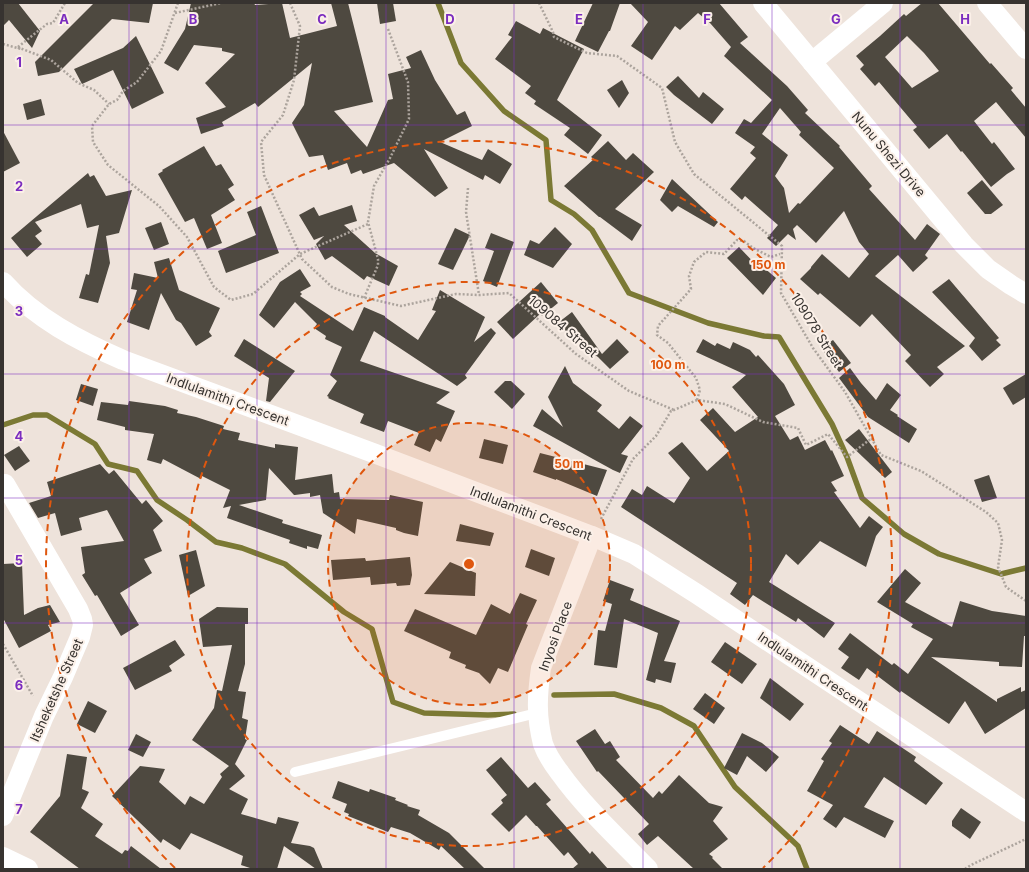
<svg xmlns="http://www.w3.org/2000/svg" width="1029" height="872" font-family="Inter,sans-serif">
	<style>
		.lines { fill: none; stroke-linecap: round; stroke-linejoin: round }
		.stream { stroke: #7b7934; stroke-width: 5.5 }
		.building { fill: #4e4940; fill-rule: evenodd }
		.path { stroke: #aca49d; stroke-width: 2.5; stroke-dasharray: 2 2; stroke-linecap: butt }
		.service { stroke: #fff; stroke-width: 10 }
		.minor { stroke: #fff; stroke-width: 20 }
		.grid { fill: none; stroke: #7b2cbf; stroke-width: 1; stroke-opacity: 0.55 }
		.ring { fill: none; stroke: #df570e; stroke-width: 2; stroke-dasharray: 7 5 }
		.labels { text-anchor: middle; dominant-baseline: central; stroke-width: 4; stroke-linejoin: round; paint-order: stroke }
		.street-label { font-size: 13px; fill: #373330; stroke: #fbf0e8 }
		.grid-label { font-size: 13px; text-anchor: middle; font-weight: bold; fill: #7b2cbf; stroke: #fbf0e8; stroke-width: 4; stroke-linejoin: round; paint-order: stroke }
		.centre { fill: #df570e; stroke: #fbf0e8; stroke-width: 2 }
		.ring-label { font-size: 12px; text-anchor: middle; font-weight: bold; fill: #df570e; stroke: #fbf0e8; stroke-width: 4; stroke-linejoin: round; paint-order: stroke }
	</style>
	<rect width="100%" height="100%" fill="#eee3db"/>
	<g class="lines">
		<g class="stream">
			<path d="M 438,3 L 461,63 L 504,111 L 546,140 L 551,200 L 574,214 L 592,230 L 629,293 L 708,323 L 764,336 L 779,337 L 832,424 L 847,457 L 862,498 L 904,534 L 939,554 L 1001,574 L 1026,568"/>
			<path d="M 3,425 L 33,415 L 47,415 L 95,444 L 108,464 L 137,471 L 157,500 L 187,520 L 216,542 L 242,548 L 285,564 L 344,612 L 372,629 L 393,702 L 424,713 L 488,715 L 514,714"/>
			<path d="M 554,695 L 614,694 L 661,708 L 694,726 L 735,787 L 798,846 L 807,869"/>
		</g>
	</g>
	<g class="building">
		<path d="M 3,3 L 18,3 L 40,31 L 32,48 L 9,20 L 3,26 Z"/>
		<path d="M 94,3 L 153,3 L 149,23 L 112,19 L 59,72 L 38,76 L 35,62 Z"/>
		<path d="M 191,3 L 254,3 L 255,5 L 282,3 L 290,38 L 337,26 L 331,3 L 348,3 L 373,102 L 334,111 L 367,147 L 388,100 L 393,99 L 388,74 L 411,68 L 406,57 L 421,50 L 435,80 L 457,115 L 465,111 L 472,126 L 440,142 L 482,160 L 488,149 L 512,164 L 500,184 L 485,175 L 483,180 L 424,149 L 448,188 L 435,197 L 394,163 L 363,174 L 361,170 L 351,174 L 347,163 L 328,170 L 323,155 L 309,157 L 292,123 L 304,105 L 312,63 L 258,107 L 255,103 L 222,122 L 224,126 L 201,134 L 196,118 L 226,107 L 205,83 L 235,54 L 222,51 L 222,48 L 194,45 L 178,71 L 164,63 L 185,29 Z"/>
		<path d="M 377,3 L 393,3 L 396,21 L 380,24 Z"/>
		<path d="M 593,3 L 620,3 L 610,31 L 609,31 L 598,52 L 575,41 Z"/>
		<path d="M 630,3 L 719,3 L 748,37 L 740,43 L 787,86 L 808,110 L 805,113 L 840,146 L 839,147 L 872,186 L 869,189 L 915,240 L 927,224 L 940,234 L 925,255 L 928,258 L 913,272 L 898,255 L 875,276 L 965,346 L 937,367 L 944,374 L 930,387 L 905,361 L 911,355 L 872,314 L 860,327 L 820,293 L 818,295 L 800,279 L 811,268 L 811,267 L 822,254 L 849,278 L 869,254 L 859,242 L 844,211 L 816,243 L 797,225 L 793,229 L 796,240 L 788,234 L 776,246 L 767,238 L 778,225 L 745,196 L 742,200 L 730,189 L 756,158 L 750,153 L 755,147 L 735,133 L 744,119 L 751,123 L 772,100 L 724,56 L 731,47 L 710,23 L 698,13 L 680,30 L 675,26 L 652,60 L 631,46 L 648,22 ZM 780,108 L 801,132 L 799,135 L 834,168 L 800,204 L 798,203 L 789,213 L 784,188 L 775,176 L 788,155 L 762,134 Z"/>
		<path d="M 922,3 L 938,3 L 990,64 L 991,63 L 1013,88 L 1011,90 L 1026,108 L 1026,138 L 996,102 L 974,121 L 992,144 L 994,142 L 1015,169 L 1007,174 L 991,187 L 962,151 L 961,152 L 947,134 L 929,149 L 913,130 L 917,127 L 879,82 L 875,86 L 860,69 L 864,65 L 856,56 L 880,36 L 904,14 L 906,16 ZM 907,36 L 924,53 L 939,71 L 912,88 L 885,57 Z"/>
		<path d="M 516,21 L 540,34 L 543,28 L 584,49 L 557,100 L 602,135 L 588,154 L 564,135 L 570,128 L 534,104 L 536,101 L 525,93 L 531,86 L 495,59 L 512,37 L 508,35 Z"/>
		<path d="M 136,36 L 164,93 L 132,109 L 113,70 L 82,84 L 74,69 L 123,48 Z"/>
		<path d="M 678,76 L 699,98 L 703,92 L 724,109 L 712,124 L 674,95 L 666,87 Z"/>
		<path d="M 622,80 L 629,93 L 619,108 L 607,90 Z"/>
		<path d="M 41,99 L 45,115 L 27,120 L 23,104 Z"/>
		<path d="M 3,131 L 20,163 L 3,172 Z"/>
		<path d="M 608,141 L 626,160 L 633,153 L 654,172 L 615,209 L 642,225 L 632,241 L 600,217 L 599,217 L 564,186 L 594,159 L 591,157 Z"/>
		<path d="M 204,146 L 216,166 L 221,164 L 234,185 L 228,189 L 235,200 L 211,215 L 222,243 L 207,249 L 194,218 L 185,222 L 158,174 L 163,171 L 162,170 Z"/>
		<path d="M 88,173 L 90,177 L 94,175 L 106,196 L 132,190 L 119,233 L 106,236 L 110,263 L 98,303 L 79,298 L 86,274 L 89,275 L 99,225 L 87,228 L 81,204 L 35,222 L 42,231 L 35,236 L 42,244 L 27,257 L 11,238 Z"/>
		<path d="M 672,179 L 718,222 L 714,227 L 678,206 L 672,212 L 660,200 Z"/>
		<path d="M 982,180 L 1003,205 L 991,214 L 985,214 L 967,193 Z"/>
		<path d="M 352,205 L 357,221 L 344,225 L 375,253 L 398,266 L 389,286 L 367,276 L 364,280 L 332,256 L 325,260 L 316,244 L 324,236 L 314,240 L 299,215 L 314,207 L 319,216 Z"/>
		<path d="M 261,206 L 279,253 L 226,273 L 218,251 L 256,235 L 247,212 Z"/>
		<path d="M 161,222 L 169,244 L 154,250 L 145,228 Z"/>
		<path d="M 555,227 L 572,244 L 553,268 L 524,255 L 530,240 L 539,244 Z"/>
		<path d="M 455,228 L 470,235 L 453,270 L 438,264 Z"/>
		<path d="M 491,233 L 514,242 L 497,287 L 483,281 L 494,251 L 485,248 Z"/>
		<path d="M 739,247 L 761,270 L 763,267 L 776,278 L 763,295 L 727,258 Z"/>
		<path d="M 169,258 L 179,290 L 220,308 L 209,332 L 212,336 L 196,346 L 181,323 L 176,320 L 161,293 L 149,330 L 127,322 L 137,290 L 131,289 L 134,273 L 158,278 L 154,262 Z"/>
		<path d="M 300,269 L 311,286 L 300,292 L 302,294 L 300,296 L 353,331 L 364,307 L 385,316 L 385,317 L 418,340 L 436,311 L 432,310 L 440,290 L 485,317 L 474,342 L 491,328 L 496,333 L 465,375 L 467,378 L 457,386 L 374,331 L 360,361 L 450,392 L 436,403 L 455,411 L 441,442 L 436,439 L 430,452 L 414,445 L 419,433 L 388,421 L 384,432 L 360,423 L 364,414 L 328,398 L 329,397 L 327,396 L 337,381 L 330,375 L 342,347 L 325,339 L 326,336 L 314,328 L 317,324 L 295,302 L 274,328 L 259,315 L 280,282 Z"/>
		<path d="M 949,279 L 999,338 L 996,340 L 1001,345 L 982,361 L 969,346 L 975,338 L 932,292 Z"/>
		<path d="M 541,282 L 558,303 L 542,316 L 540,314 L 513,339 L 497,322 Z"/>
		<path d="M 572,312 L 602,354 L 617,339 L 629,352 L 610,369 L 598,357 L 572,339 L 559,322 Z"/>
		<path d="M 244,339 L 295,371 L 270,402 L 266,401 L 269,378 L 234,356 Z"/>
		<path d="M 703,339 L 715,346 L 717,343 L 730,349 L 733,342 L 750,350 L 756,357 L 758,355 L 784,384 L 795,405 L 775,416 L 790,440 L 798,436 L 805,450 L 825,440 L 831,451 L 832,450 L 844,476 L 831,482 L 837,491 L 834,492 L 860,528 L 869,516 L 883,527 L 876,536 L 866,567 L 820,541 L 798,565 L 786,554 L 769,582 L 835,623 L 824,638 L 798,618 L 796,622 L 753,595 L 745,605 L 730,594 L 737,583 L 621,507 L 632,489 L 642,495 L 647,486 L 674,503 L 690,478 L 668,453 L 682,442 L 707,471 L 729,451 L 700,420 L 713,408 L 735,432 L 758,417 L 732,387 L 746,375 L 696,352 Z"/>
		<path d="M 833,340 L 851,363 L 839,372 L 821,348 Z"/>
		<path d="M 565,366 L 573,383 L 602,405 L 597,411 L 619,429 L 630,416 L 643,426 L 621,454 L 628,456 L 620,473 L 613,470 L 533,426 L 542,409 L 563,427 L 548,397 Z"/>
		<path d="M 850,368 L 861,383 L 876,400 L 887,383 L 901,395 L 890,410 L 898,415 L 897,416 L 917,429 L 909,443 L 868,417 L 839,378 Z"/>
		<path d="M 1026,374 L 1026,397 L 1013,405 L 1003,388 Z"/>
		<path d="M 505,381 L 511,381 L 525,394 L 512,409 L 494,392 Z"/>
		<path d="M 81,384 L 98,389 L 93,406 L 76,400 Z"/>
		<path d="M 129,401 L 165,406 L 178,410 L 177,413 L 196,417 L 224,426 L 223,429 L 240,433 L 238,440 L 275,448 L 275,444 L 298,447 L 295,480 L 332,474 L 334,493 L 339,492 L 340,499 L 389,500 L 390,495 L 423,502 L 418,536 L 404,533 L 396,530 L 396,528 L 357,519 L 355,534 L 323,513 L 320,495 L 310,497 L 310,493 L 295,495 L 294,495 L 269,468 L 266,500 L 239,505 L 283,520 L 282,523 L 322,535 L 318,549 L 307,546 L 307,549 L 289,543 L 290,540 L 227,518 L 231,506 L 223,508 L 230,490 L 202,476 L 201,479 L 163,459 L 161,464 L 147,460 L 154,434 L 125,430 L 125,427 L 97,420 L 101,402 L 128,405 Z"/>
		<path d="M 859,429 L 892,472 L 885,478 L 845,440 Z"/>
		<path d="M 484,439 L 508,445 L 503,464 L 479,458 Z"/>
		<path d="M 19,446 L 30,461 L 15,471 L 4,455 Z"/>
		<path d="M 540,453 L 607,470 L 597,496 L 556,479 L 556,480 L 533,472 Z"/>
		<path d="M 100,464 L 109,474 L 114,470 L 142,504 L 146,500 L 163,521 L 153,530 L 162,551 L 144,559 L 152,573 L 120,593 L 139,625 L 121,636 L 97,595 L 95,596 L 82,575 L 85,573 L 81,547 L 124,541 L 107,510 L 79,518 L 82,530 L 61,536 L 55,513 L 38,518 L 29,503 L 51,496 L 47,482 Z"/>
		<path d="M 989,475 L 997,498 L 982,502 L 974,480 Z"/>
		<path d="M 460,524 L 494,533 L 490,546 L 456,541 Z"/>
		<path d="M 531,549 L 555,558 L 549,576 L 525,567 Z"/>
		<path d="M 196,550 L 205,586 L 188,596 L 179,555 Z"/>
		<path d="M 410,557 L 412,575 L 410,585 L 397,586 L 396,583 L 371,585 L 370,577 L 333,580 L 331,560 L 365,558 L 366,561 Z"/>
		<path d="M 450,562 L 476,573 L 475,596 L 424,594 Z"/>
		<path d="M 22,563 L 24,615 L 38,608 L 50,605 L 60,622 L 48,625 L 51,631 L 19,648 L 3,618 L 3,564 Z"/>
		<path d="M 905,569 L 921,583 L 905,602 L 952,627 L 960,601 L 992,611 L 1026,616 L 1026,636 L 1024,636 L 1022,667 L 999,666 L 999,662 L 931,657 L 997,702 L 997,699 L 1021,687 L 1021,692 L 1026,690 L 1026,708 L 985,734 L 965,701 L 949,724 L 901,691 L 900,693 L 867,668 L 859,680 L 841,668 L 849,657 L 838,649 L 850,633 L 892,665 L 894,663 L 908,674 L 933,639 L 911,627 L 913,624 L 877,602 Z"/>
		<path d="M 610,580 L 634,589 L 630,600 L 680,621 L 664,661 L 676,663 L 671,683 L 656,679 L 655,683 L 646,680 L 658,633 L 624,619 L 617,668 L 594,665 L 598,630 L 605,631 L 612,604 L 603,601 Z"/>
		<path d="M 520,593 L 537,600 L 526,624 L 528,625 L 508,672 L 498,668 L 490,684 L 479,673 L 465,668 L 466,665 L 449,658 L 451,652 L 404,631 L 415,609 L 476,635 L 491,604 L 510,614 Z"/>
		<path d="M 217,607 L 248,608 L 248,624 L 245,624 L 245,664 L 238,691 L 246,692 L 242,718 L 248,720 L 245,739 L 247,740 L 235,764 L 245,776 L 229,789 L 248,799 L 241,814 L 276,824 L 278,817 L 299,822 L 291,843 L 310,846 L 314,848 L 323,869 L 316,869 L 284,846 L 277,869 L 253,869 L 241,865 L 243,856 L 191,833 L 180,850 L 163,839 L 161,843 L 112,796 L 140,766 L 165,769 L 159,782 L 185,805 L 190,796 L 204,804 L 222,777 L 220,774 L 229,766 L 192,740 L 214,708 L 217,690 L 222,691 L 232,645 L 203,647 L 199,619 Z"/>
		<path d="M 175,640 L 185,655 L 169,666 L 172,671 L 135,690 L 123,668 Z"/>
		<path d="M 725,642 L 757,664 L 742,684 L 711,662 Z"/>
		<path d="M 770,678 L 804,704 L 790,721 L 760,698 Z"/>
		<path d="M 705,693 L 725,708 L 714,724 L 693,709 Z"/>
		<path d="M 88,701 L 107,711 L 95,733 L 77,724 Z"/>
		<path d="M 840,725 L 869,744 L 877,731 L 916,757 L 914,761 L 943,783 L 926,805 L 884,777 L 864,807 L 894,821 L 885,838 L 844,817 L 836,828 L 823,819 L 833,805 L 807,791 L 824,761 L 821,759 L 832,743 L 829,741 Z"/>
		<path d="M 595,729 L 605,744 L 610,741 L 620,757 L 616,760 L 653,798 L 659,791 L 662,794 L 679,775 L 709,803 L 723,807 L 713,821 L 728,839 L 709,854 L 713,857 L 712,858 L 723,869 L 694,869 L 658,836 L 647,845 L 638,834 L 649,824 L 598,771 L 597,772 L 576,741 Z"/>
		<path d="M 742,733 L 762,743 L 779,757 L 766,772 L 747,756 L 737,775 L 724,768 Z"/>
		<path d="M 136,734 L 151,742 L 143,757 L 128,750 Z"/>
		<path d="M 67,754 L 87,757 L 82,789 L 89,792 L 81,808 L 103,824 L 95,836 L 122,854 L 125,850 L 128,851 L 131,846 L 161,869 L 80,869 L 30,832 L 60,796 Z"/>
		<path d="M 501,757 L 528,788 L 535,782 L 551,800 L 546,804 L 590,854 L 592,851 L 608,869 L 572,869 L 578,864 L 568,852 L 564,856 L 537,826 L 536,826 L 526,815 L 509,832 L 491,814 L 503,803 L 501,800 L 507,795 L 486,770 Z"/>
		<path d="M 338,781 L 369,792 L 370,789 L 396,798 L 395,800 L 408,805 L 407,806 L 420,810 L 418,815 L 449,833 L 485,869 L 465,869 L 441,846 L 439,850 L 410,833 L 391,827 L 388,832 L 348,816 L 349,814 L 344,812 L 347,804 L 332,798 Z"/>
		<path d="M 961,808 L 981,822 L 970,839 L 952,826 L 952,821 Z"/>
	</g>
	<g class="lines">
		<g class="path">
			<path d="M 178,3 L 161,51 L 137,82 L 123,91 L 117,100 L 109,104 L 92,126 L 93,142 L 108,165 L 159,206 L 187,237 L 214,287 L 231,300 L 253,294 L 300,254 L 368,224"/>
			<path d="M 290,3 L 300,26 L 294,80 L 283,115 L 261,142 L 264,175 L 302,259 L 332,287 L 349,294 L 401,306 L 456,294 L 479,295 L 509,293 L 576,354 L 629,391 L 674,410"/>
			<path d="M 539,3 L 553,32 L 554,37 L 587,53 L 617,56 L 662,88 L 675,142 L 694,174 L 782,246 L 781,293 L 813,348 L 845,392 L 881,455 L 921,471 L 986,512 L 998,523 L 1002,540 L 998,567 L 1001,574 L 1006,587 L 1026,601"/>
			<path d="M 175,13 L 221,3"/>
			<path d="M 3,44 L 21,49 L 17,47 L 51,60 L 78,83 L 94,90 L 109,104"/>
			<path d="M 18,47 L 47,24 L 53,23 L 65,3"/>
			<path d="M 468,188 L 466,212 L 479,295"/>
			<path d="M 364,298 L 378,265 L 378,259 L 368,222 L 374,186 L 390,158 L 409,119 L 408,82 L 388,29"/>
			<path d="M 697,400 L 700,390 L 696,378 L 668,343 L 657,335 L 658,326 L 691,289 L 689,276 L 694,262 L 706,252 L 724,254 L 737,240 L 744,241 L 753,248 L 771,257 L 780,254"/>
			<path d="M 601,519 L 633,459 L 656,436 L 671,411 L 674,410 L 697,400 L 725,404 L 763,422 L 798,428 L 806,445 L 828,434 L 847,457 L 872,438"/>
			<path d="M 3,644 L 33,696"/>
			<path d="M 965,869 L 971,865 L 1026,839"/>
		</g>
		<path class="service" d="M 295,772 L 537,713"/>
		<g class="minor">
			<path d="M 763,3 L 964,245 L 988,269 L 1011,285 L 1026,294"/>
			<path d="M 987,3 L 1026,49"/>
			<path d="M 812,62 L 883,3"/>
			<path d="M 3,282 C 35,318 79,341 123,360 L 376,454 L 592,536 L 634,554 L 697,594 L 1026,812"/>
			<path d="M 592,536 L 541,668 C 537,696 536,716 543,744 C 547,755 553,764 560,773 C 585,808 618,838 648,869"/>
			<path d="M 3,816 L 44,716 L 63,677 L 80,637 L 83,625 L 82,619 L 78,609 L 5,484"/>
			<path d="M 3,857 L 28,869"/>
		</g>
	</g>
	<path class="grid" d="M 129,3 L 129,869M 257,3 L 257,869M 386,3 L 386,869M 514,3 L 514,869M 643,3 L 643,869M 772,3 L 772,869M 900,3 L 900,869M 3,125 L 1026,125M 3,249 L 1026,249M 3,374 L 1026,374M 3,498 L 1026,498M 3,623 L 1026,623M 3,747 L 1026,747"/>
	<circle cx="469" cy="564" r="141" fill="#df570e" fill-opacity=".12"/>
	<g class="ring">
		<circle cx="469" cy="564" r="141"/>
		<circle cx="469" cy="564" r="282"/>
		<path d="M175 868A423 423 0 1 1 763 868"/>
	</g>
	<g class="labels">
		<g class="street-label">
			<text transform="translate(889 154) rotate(50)">Nunu Shezi Drive</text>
			<text transform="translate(563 326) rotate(41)">109084 Street</text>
			<text transform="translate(817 330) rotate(58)">109078 Street</text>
			<text transform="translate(228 399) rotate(20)">Indlulamithi Crescent</text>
			<text transform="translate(531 513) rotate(21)">Indlulamithi Crescent</text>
			<text transform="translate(555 636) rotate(-70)">Inyosi Place</text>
			<text transform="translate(813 671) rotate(34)">Indlulamithi Crescent</text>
			<text transform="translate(56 690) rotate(-66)">Itsheketshe Street</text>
		</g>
	</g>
	<g class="grid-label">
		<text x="64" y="24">A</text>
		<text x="193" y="24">B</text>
		<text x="322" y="24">C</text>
		<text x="450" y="24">D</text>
		<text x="579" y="24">E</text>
		<text x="707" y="24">F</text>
		<text x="836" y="24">G</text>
		<text x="965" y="24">H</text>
		<text x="19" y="67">1</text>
		<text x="19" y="191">2</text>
		<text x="19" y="316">3</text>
		<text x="19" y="441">4</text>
		<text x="19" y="565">5</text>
		<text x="19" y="690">6</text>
		<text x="19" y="814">7</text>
	</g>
	<circle cx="469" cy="564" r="6" class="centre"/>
	<g class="ring-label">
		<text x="768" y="269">150 m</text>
		<text x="668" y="369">100 m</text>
		<text x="569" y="468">50 m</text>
	</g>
	<rect width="1029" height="872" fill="none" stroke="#373330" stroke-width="8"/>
</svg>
